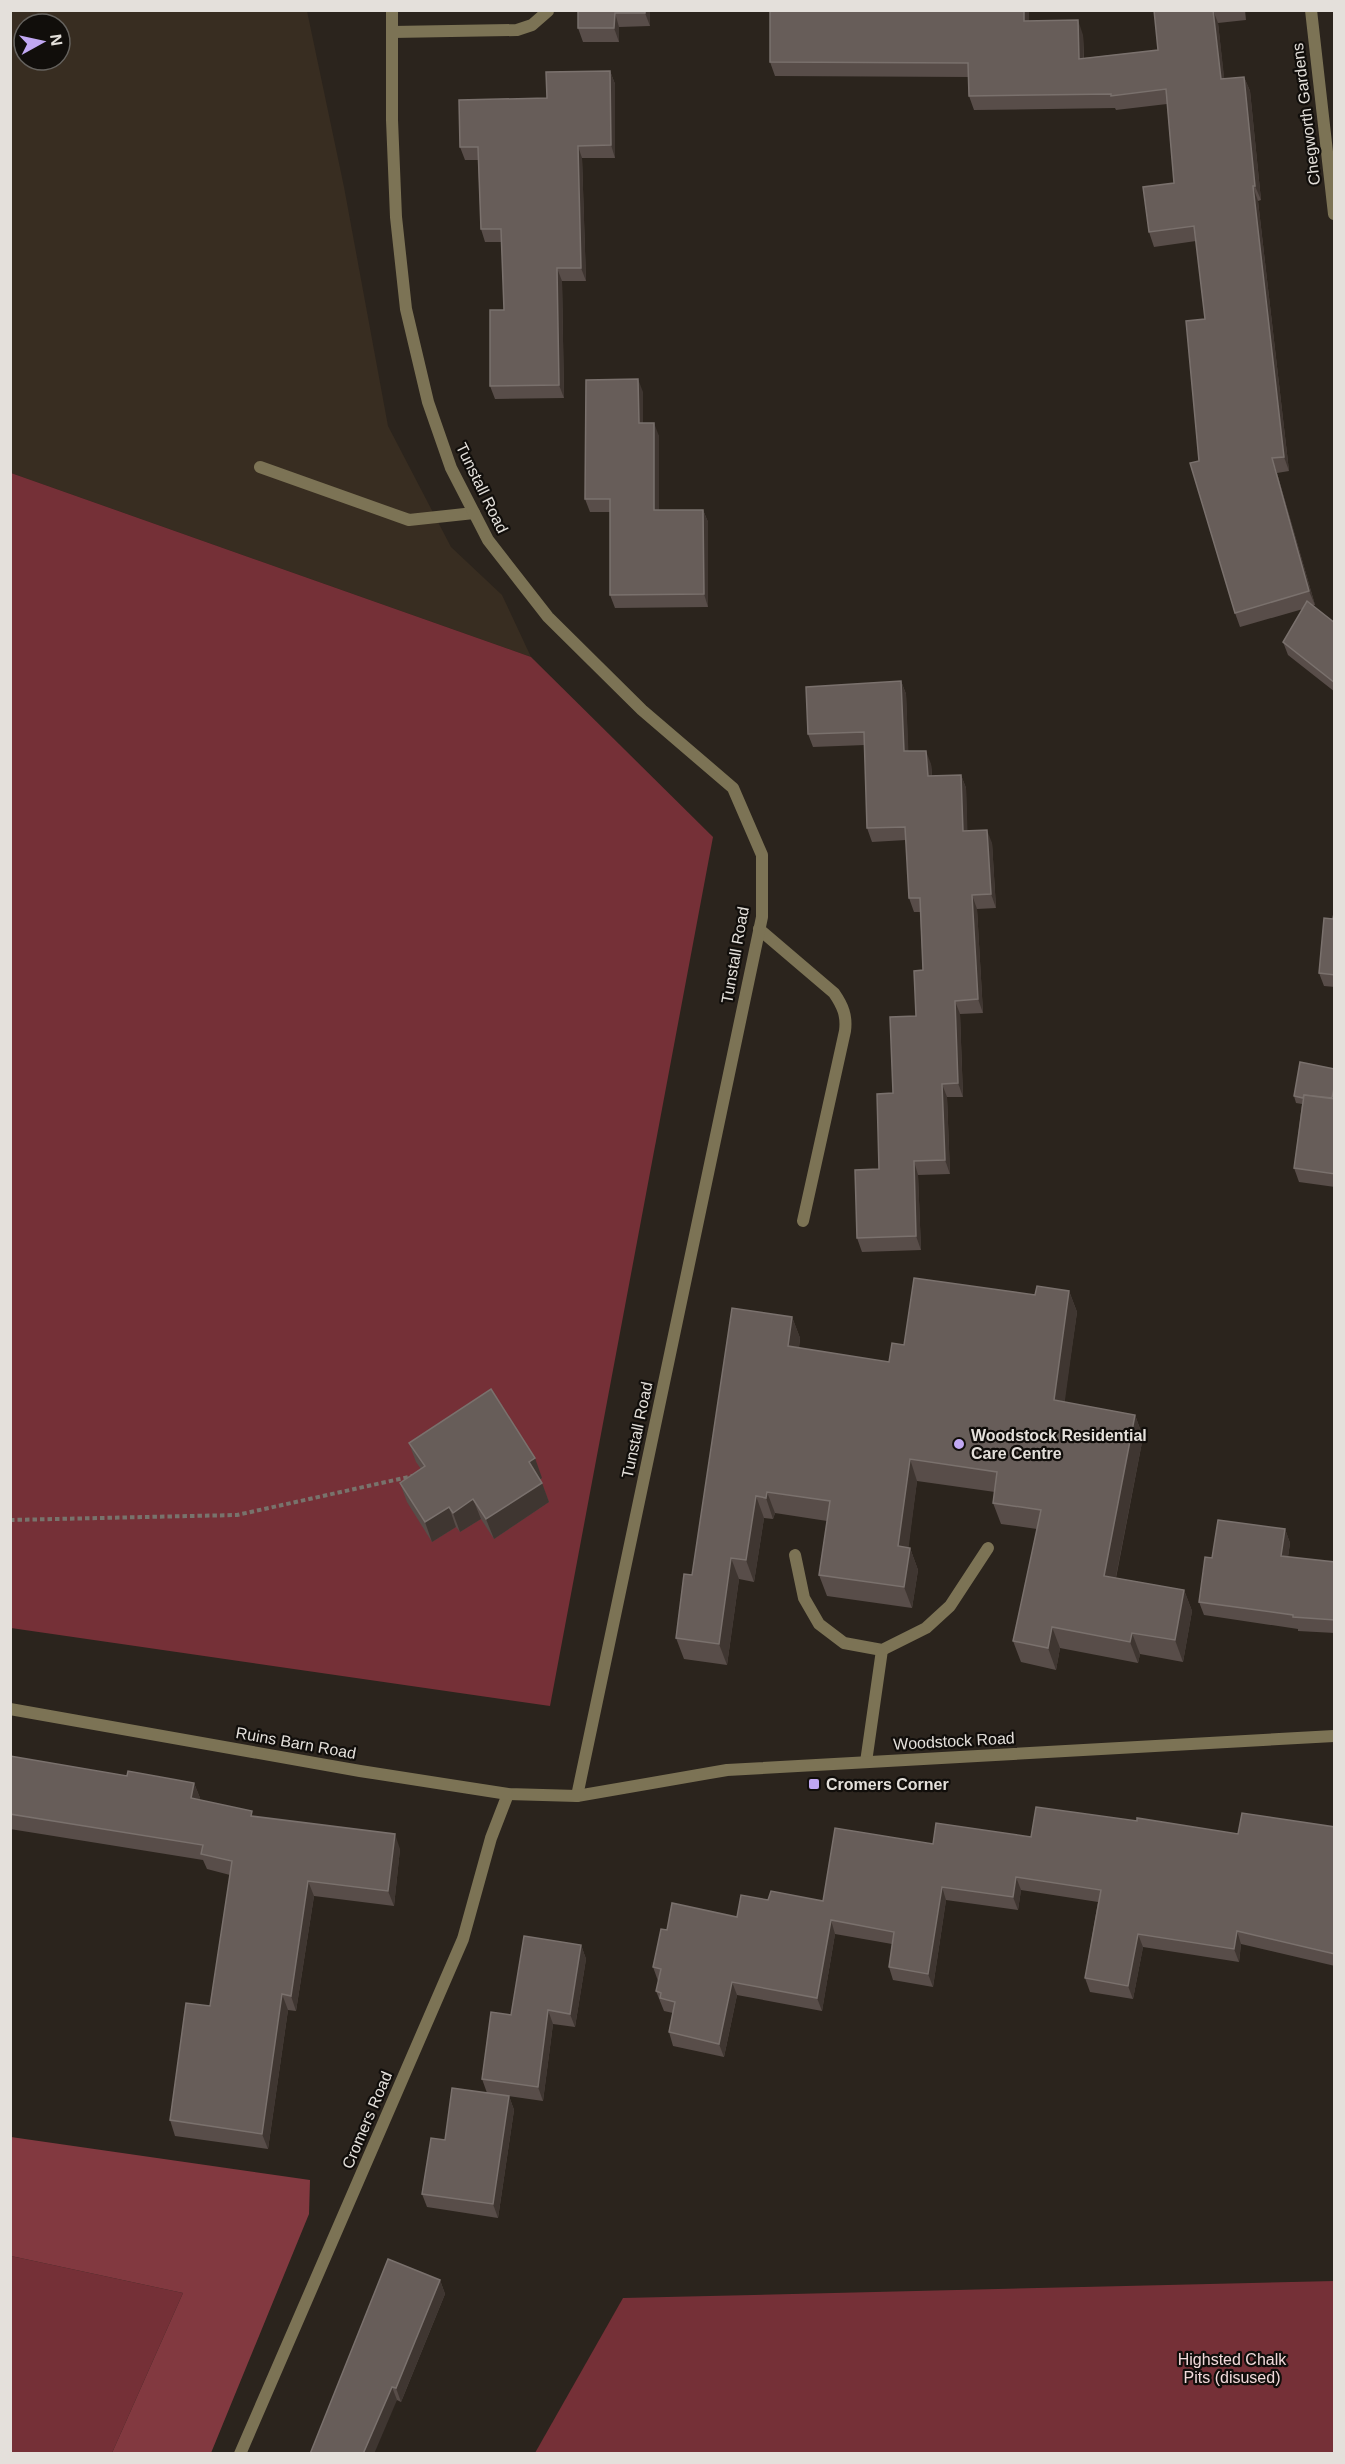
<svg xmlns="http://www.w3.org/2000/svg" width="1345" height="2464" font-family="Arial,sans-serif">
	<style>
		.built { fill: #382d21; fill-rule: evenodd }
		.green { fill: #753037 }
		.forest { fill: #823940 }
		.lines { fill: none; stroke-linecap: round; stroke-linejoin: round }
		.path { stroke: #78736c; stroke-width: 4; stroke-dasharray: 4.5 3; stroke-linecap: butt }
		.service { stroke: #7c7355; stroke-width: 12 }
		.minor { stroke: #7c7355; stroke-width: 12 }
		.tertiary { stroke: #7c7355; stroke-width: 12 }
		.wall { fill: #584d49 }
		.shaded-wall { fill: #3f3631 }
		.building { fill: #675d59; stroke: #7a716d; stroke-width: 1.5 }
		.poi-dot { fill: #c1a8f3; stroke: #110e0b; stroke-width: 2 }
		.labels { text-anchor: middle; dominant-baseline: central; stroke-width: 4.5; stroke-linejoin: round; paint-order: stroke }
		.street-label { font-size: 16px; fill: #e4e0db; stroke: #110e0b }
		.poi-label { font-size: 16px; font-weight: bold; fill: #e4e0db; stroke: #110e0b; text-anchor: start }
		.park-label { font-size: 16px; fill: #f2dadb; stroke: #110e0b }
	</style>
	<rect width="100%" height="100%" fill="#2b241d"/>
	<path class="built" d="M 11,11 L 307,11 L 344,187 L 388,426 L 451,547 L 502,595 L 531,657 L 11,473 ZM 24,24 L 60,24 L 60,60 L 24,60 Z"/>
	<g class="green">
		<path d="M 11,473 L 531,657 L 713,837 L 550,1706 L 11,1628 Z"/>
		<path d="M 11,2256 L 183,2293 L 112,2453 L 11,2454 Z"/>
		<path d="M 1334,2281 L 1334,2453 L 535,2453 L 623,2298 Z"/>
	</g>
	<path class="forest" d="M 11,2137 L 310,2180 L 309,2214 L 211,2453 L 112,2453 L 183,2293 L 11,2256 Z"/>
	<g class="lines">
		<path class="path" d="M 10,1520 L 237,1515 L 413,1476"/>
		<g class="service">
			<path d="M 392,32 L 517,30 L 532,25 L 548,11"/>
			<path d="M 260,467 L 409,520 L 474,513"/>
			<path d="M 759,929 L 834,993 C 843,1006 847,1016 845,1031 L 803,1221"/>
			<path d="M 795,1555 L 804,1598 L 819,1624 L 844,1643 L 882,1650 L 926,1628 L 950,1606 L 988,1548"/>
			<path d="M 866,1762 L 882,1650"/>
		</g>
		<g class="minor">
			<path d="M 1311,10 L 1334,214"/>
			<path d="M 240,2454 L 463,1939 L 491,1838 L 508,1794"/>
		</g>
		<g class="tertiary">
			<path d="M 392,10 L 392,120 L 396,217 L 406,309 L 428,402 L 451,468 L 488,540 L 548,617 L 642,710 L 733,788 L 762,855 L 762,917 L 577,1796"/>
			<path d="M 10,1709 L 360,1771 L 508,1794 L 577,1796 L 727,1770 L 1334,1736"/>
		</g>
	</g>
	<g class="wall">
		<path d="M 578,10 L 650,10 L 650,26 L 619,27 L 619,42 L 583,42 L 578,28 Z"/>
		<path d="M 770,10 L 1029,10 L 1029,21 L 1083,35 L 1084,58 L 1158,50 L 1154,10 L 1245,10 L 1246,20 L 1218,23 L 1224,79 L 1244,77 L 1250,91 L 1261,200 L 1258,201 L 1289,471 L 1277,473 L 1315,605 L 1312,606 L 1335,623 L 1335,692 L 1288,655 L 1283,642 L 1303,609 L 1240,627 L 1235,613 L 1199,461 L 1205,319 L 1196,241 L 1154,247 L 1149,232 L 1174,183 L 1167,104 L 1116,110 L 1115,108 L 974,110 L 969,96 L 969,77 L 775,76 L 770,62 Z"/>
		<path d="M 610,71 L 615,84 L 615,158 L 582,158 L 586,281 L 562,281 L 564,398 L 495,399 L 490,386 L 504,310 L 502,242 L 485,242 L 481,229 L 478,160 L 465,160 L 460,147 Z"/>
		<path d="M 643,392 L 643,423 L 659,436 L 659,510 L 703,510 L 708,522 L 708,607 L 615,608 L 610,595 L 610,512 L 590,512 L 585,499 Z"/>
		<path d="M 901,681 L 906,694 L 908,751 L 931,764 L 932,776 L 961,775 L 966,788 L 967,831 L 992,843 L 996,908 L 977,909 L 983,1013 L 960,1014 L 963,1097 L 947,1097 L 950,1174 L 918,1175 L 921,1250 L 862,1252 L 857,1238 L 879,1169 L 893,1093 L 916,1016 L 923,970 L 920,912 L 914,912 L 909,898 L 906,840 L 872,842 L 867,828 L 865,745 L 813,747 L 808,734 Z"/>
		<path d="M 1335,908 L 1335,987 L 1324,986 L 1319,973 L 1333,919 Z"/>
		<path d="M 1335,1069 L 1335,1187 L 1299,1182 L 1294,1168 L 1302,1104 L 1296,1103 L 1294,1096 Z"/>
		<path d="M 1069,1291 L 1077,1312 L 1064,1402 L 1135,1415 L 1143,1437 L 1116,1578 L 1184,1590 L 1192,1611 L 1183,1662 L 1140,1654 L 1138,1663 L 1060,1648 L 1056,1670 L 1021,1662 L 1013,1641 L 1037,1529 L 1001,1524 L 993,1503 L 995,1492 L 917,1481 L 908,1548 L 910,1548 L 918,1570 L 912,1608 L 827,1596 L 819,1575 L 827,1521 L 775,1513 L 773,1519 L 764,1518 L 754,1582 L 739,1579 L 727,1665 L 684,1659 L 676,1638 L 692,1575 L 792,1317 L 800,1338 L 799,1348 L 889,1362 L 904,1345 L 1035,1295 Z"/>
		<path d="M 409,1443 L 542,1478 L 540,1479 L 549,1502 L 494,1539 L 481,1519 L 460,1532 L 456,1527 L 432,1542 L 407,1502 L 400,1483 L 421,1469 L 416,1462 Z"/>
		<path d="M 1285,1529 L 1290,1543 L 1288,1557 L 1335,1562 L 1335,1633 L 1298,1631 L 1298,1629 L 1204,1615 L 1199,1602 L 1212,1558 Z"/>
		<path d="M 10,1756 L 127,1776 L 194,1783 L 200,1798 L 199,1800 L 254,1816 L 400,1849 L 394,1906 L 314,1896 L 296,2011 L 288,2010 L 268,2149 L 175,2136 L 170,2120 L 210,2006 L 230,1875 L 207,1869 L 203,1860 L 10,1829 Z"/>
		<path d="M 1335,1827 L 1335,1966 L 1241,1944 L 1239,1962 L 1143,1947 L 1133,1999 L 1090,1992 L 1085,1978 L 1098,1902 L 1021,1890 L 1018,1910 L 946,1900 L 933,1987 L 893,1980 L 889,1967 L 892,1944 L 835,1934 L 822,2011 L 737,1995 L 724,2057 L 673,2046 L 669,2032 L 673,2013 L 664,2011 L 656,1991 L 659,1981 L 658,1981 L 653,1967 L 667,1930 L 737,1917 L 768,1900 L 823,1901 L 933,1844 L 1031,1837 L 1238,1834 Z"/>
		<path d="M 581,1945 L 586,1959 L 575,2027 L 553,2024 L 543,2101 L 487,2093 L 482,2079 L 511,2015 Z"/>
		<path d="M 509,2096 L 514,2110 L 498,2218 L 427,2207 L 422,2194 L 445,2140 Z"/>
		<path d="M 440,2280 L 445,2294 L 401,2402 L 397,2400 L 310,2454 Z"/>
	</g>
	<g class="shaded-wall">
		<path d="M 645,10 L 650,10 L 650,26 L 645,13 Z"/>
		<path d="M 1024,10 L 1029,10 L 1029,35 L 1024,21 Z"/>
		<path d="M 1213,10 L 1218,23 L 1226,93 L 1221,79 Z"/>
		<path d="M 615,13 L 619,27 L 619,42 L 614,28 Z"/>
		<path d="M 1078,20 L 1083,35 L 1084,73 L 1079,59 Z"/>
		<path d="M 610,71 L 615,84 L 615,158 L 611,145 Z"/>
		<path d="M 1244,77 L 1250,91 L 1261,200 L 1255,186 Z"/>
		<path d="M 578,146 L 582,158 L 586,281 L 581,268 Z"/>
		<path d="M 1253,186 L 1258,201 L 1289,471 L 1284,457 Z"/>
		<path d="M 557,268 L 562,281 L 564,398 L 559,385 Z"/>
		<path d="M 638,379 L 643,392 L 643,436 L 639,423 Z"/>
		<path d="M 654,423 L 659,436 L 659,522 L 654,510 Z"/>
		<path d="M 1272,458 L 1277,473 L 1315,605 L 1309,591 Z"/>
		<path d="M 703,510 L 708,522 L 708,607 L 704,594 Z"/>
		<path d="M 901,681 L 906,694 L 909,765 L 904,751 Z"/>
		<path d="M 926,751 L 931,764 L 933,790 L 928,776 Z"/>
		<path d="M 961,775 L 966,788 L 968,845 L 963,831 Z"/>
		<path d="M 987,830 L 992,843 L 996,908 L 991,894 Z"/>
		<path d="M 972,895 L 977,909 L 983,1013 L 978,999 Z"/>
		<path d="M 955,1001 L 960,1014 L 963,1097 L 958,1083 Z"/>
		<path d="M 1335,1083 L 1335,1104 L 1331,1103 Z"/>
		<path d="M 942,1084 L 947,1097 L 950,1174 L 945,1160 Z"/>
		<path d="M 914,1161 L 918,1175 L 921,1250 L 916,1236 Z"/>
		<path d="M 1069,1291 L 1077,1312 L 1062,1422 L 1054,1400 Z"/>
		<path d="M 792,1317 L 800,1338 L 796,1368 L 788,1346 Z"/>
		<path d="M 1135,1415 L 1143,1437 L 1112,1597 L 1104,1576 Z"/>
		<path d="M 535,1458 L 542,1478 L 536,1482 L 529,1462 Z"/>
		<path d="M 910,1459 L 917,1481 L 906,1568 L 898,1546 Z"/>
		<path d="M 542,1483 L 549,1502 L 494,1539 L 486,1519 Z"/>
		<path d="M 767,1492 L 775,1513 L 773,1519 L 766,1498 Z"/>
		<path d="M 756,1496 L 764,1518 L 754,1582 L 746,1560 Z"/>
		<path d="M 473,1499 L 481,1519 L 460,1532 L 453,1513 Z"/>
		<path d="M 449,1507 L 456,1527 L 432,1542 L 425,1522 Z"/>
		<path d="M 1285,1529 L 1290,1543 L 1286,1570 L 1281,1556 Z"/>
		<path d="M 910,1548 L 918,1570 L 912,1608 L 904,1587 Z"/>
		<path d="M 731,1558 L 739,1579 L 727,1665 L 719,1644 Z"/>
		<path d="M 1184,1590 L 1192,1611 L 1183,1662 L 1175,1640 Z"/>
		<path d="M 1052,1627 L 1060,1648 L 1056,1670 L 1048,1648 Z"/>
		<path d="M 1132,1633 L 1140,1654 L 1138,1663 L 1130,1642 Z"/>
		<path d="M 194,1783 L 200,1798 L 197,1813 L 191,1798 Z"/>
		<path d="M 395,1834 L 400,1849 L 394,1906 L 388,1891 Z"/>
		<path d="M 1016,1877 L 1021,1890 L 1018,1910 L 1013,1897 Z"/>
		<path d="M 308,1881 L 314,1896 L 296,2011 L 291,1996 Z"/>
		<path d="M 942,1887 L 946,1900 L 933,1987 L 928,1974 Z"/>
		<path d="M 831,1920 L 835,1934 L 822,2011 L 817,1998 Z"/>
		<path d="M 1237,1931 L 1241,1944 L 1239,1962 L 1234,1949 Z"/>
		<path d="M 1138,1934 L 1143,1947 L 1133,1999 L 1128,1986 Z"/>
		<path d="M 581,1945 L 586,1959 L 575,2027 L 570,2014 Z"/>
		<path d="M 732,1982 L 737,1995 L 724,2057 L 719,2044 Z"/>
		<path d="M 282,1994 L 288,2010 L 268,2149 L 262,2134 Z"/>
		<path d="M 548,2010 L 553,2024 L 543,2101 L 538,2087 Z"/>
		<path d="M 509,2096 L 514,2110 L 498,2218 L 493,2204 Z"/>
		<path d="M 440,2280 L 445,2294 L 401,2402 L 396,2388 Z"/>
		<path d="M 392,2387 L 397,2400 L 374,2454 L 363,2454 Z"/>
	</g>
	<g class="building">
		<path d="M 578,10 L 645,10 L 645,13 L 615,13 L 614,28 L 578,28 Z"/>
		<path d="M 770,10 L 1024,10 L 1024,21 L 1078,20 L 1079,59 L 1158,50 L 1154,10 L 1213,10 L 1221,79 L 1244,77 L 1255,186 L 1253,186 L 1284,457 L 1272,458 L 1309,591 L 1235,613 L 1190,463 L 1199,461 L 1186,321 L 1205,319 L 1194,226 L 1149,232 L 1143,187 L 1174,183 L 1166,89 L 1111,96 L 1111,94 L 969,96 L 968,63 L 770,62 Z"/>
		<path d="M 610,71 L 611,145 L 578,146 L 581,268 L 557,268 L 559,385 L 490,386 L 490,310 L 504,310 L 501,229 L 481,229 L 478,147 L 460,147 L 459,100 L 547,98 L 546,72 Z"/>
		<path d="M 638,379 L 639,423 L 654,423 L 654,510 L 703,510 L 704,594 L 610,595 L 610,499 L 585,499 L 586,380 Z"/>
		<path d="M 1307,601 L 1335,623 L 1335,683 L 1283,642 Z"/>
		<path d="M 901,681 L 904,751 L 926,751 L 928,776 L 961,775 L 963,831 L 987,830 L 991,894 L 972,895 L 978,999 L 955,1001 L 958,1083 L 942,1084 L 945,1160 L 914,1161 L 916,1236 L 857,1238 L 855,1170 L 879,1169 L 877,1094 L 893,1093 L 890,1017 L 916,1016 L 914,971 L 923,970 L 920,898 L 909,898 L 905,827 L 867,828 L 864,732 L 808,734 L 806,687 Z"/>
		<path d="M 1335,908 L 1335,975 L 1319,973 L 1324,918 L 1333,919 Z"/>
		<path d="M 1300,1062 L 1335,1069 L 1335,1083 L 1332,1098 L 1304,1095 L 1303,1098 L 1294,1096 Z"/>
		<path d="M 1304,1095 L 1335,1099 L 1335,1174 L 1294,1168 Z"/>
		<path d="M 914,1278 L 1035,1295 L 1037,1286 L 1069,1291 L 1054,1400 L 1135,1415 L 1104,1576 L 1184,1590 L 1175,1640 L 1132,1633 L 1130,1642 L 1052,1627 L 1048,1648 L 1013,1641 L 1041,1510 L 993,1503 L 997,1472 L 910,1459 L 898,1546 L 910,1548 L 904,1587 L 819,1575 L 830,1501 L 767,1492 L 766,1498 L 756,1496 L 746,1560 L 731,1558 L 719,1644 L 676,1638 L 684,1574 L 692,1575 L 732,1308 L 792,1317 L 788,1346 L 889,1362 L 892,1343 L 904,1345 Z"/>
		<path d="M 491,1389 L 535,1458 L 529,1462 L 542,1483 L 486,1519 L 473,1499 L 453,1513 L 449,1507 L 425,1522 L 400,1483 L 425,1466 L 409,1443 Z"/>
		<path d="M 1218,1520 L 1285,1529 L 1281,1556 L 1335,1562 L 1335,1620 L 1293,1617 L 1293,1615 L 1199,1602 L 1205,1557 L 1212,1558 Z"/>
		<path d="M 10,1756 L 127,1776 L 128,1771 L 194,1783 L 191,1798 L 252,1811 L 251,1816 L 395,1834 L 388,1891 L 308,1881 L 291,1996 L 282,1994 L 262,2134 L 170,2120 L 186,2003 L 210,2006 L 232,1861 L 201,1854 L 203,1845 L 10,1814 Z"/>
		<path d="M 1036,1807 L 1137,1821 L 1137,1818 L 1238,1834 L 1242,1813 L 1335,1827 L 1335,1954 L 1237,1931 L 1234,1949 L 1138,1934 L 1128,1986 L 1085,1978 L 1101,1890 L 1016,1877 L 1013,1897 L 942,1887 L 928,1974 L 889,1967 L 894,1932 L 831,1920 L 817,1998 L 732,1982 L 719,2044 L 669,2032 L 675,2002 L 660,1998 L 661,1993 L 656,1991 L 661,1969 L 653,1967 L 661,1929 L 667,1930 L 672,1903 L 737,1917 L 741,1895 L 768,1900 L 771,1891 L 823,1901 L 835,1828 L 933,1844 L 936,1823 L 1031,1837 Z"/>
		<path d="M 524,1936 L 581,1945 L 570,2014 L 548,2010 L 538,2087 L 482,2079 L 491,2012 L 511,2015 Z"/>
		<path d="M 452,2088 L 509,2096 L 493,2204 L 422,2194 L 431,2138 L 445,2140 Z"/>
		<path d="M 388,2259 L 440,2280 L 396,2388 L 392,2387 L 363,2454 L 310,2454 Z"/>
	</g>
	<g class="poi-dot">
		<circle cx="959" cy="1444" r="6"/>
		<rect x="808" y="1778" width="12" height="12" rx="3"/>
	</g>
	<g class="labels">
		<g class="street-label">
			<text transform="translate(1306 114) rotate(-97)">Chegworth Gardens</text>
			<text transform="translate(482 488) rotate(64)">Tunstall Road</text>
			<text transform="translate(735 955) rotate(-80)">Tunstall Road</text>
			<text transform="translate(637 1430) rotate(-78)">Tunstall Road</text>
			<text transform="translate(954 1741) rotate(-3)">Woodstock Road</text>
			<text transform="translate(296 1743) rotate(10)">Ruins Barn Road</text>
			<text transform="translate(367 2120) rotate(-67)">Cromers Road</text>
		</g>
		<g class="poi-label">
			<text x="971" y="1435">Woodstock Residential<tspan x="971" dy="18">Care Centre</tspan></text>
			<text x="826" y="1784">Cromers Corner</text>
		</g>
		<g class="park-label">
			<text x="1232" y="2359">Highsted Chalk<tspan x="1232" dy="18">Pits (disused)</tspan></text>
		</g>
	</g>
	<rect width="1345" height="2464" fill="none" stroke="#e4e0db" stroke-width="24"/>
	<g transform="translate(42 42) rotate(82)"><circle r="28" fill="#110e0b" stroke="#65625e" stroke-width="1.5"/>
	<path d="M0-4.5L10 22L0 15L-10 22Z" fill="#c1a8f3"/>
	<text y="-9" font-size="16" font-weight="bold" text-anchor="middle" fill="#e4e0db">N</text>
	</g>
</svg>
